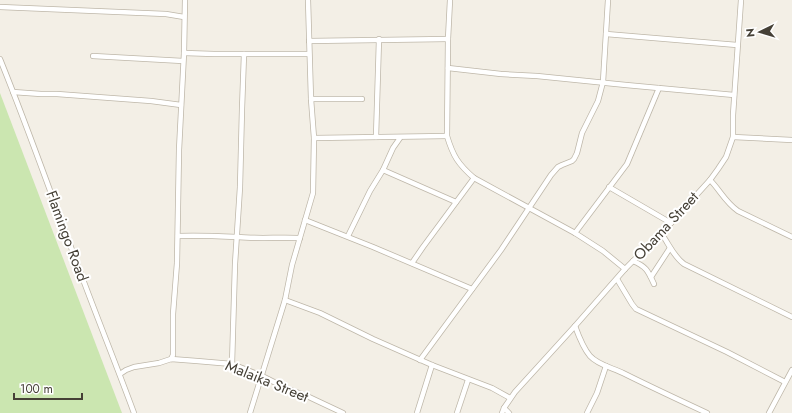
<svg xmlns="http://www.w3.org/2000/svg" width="792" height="413" font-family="Jost,sans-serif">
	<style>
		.green { fill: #cbe6b0 }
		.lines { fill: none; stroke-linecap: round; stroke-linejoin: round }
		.minor-casing { stroke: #beb7a9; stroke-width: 6 }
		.minor { stroke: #fff; stroke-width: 4.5 }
		.labels { text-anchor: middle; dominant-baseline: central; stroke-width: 4; stroke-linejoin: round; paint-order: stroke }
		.street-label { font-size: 15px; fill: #454036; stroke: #fff }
	</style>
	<rect width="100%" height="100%" fill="#f3efe6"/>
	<path class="green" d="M 0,93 L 122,413 L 0,413 Z"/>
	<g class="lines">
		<defs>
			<g id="minor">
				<path d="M 450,0 L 448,39 L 447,136 C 453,156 458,164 474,178 L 575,233 L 603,251 L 625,269"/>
				<path d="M 0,7 L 166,14 L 184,17"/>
				<path d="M 606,34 L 737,45"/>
				<path d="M 309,41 L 448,39"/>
				<path d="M 184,53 L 214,54 L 309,54"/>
				<path d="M 93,56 L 183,61"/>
				<path d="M 0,59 C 28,128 52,197 78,266 C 96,315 116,364 134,413"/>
				<path d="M 448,68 L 501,74 L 537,76 L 626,85 L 734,95"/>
				<path d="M 13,92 L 41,94 L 57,94 L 151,101 L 181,105"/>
				<path d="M 311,99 L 362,99"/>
				<path d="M 376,137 L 379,39"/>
				<path d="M 733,137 L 792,140"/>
				<path d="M 314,138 L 447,136"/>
				<path d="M 383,170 L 456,202"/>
				<path d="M 710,180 C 720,190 725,202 738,211 L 792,237"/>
				<path d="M 609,187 L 671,223"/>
				<path d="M 305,220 L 373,247 L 472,289"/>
				<path d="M 575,233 L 627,164 L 659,88"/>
				<path d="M 661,233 C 669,244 673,256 684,264 L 792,317"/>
				<path d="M 178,236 C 197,235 217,236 237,237 C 258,239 279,237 300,238"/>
				<path d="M 348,236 L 370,191 L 383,170 L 393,148 L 400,138"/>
				<path d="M 633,261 C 647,267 648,271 654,284"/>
				<path d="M 412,263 L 423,247 L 474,178"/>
				<path d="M 651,277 L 670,248"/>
				<path d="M 617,279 L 632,304 L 636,309 L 727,352 L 785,382"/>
				<path d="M 285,300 L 320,313 L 373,339 L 432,365 L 492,388 L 510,398"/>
				<path d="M 575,326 C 579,337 583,348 590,356 C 598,365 613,368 623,373 C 651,387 679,400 707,413"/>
				<path d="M 171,359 L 173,355 L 173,314 L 177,263 L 179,150 L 184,53 L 185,0"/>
				<path d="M 420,360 L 501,250 L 551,175 L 558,167 L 562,165 L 572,161 L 574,159 L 577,153 L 582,133 L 598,101 L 603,82 L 608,0"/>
				<path d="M 232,364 L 235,264 L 240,187 L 242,109 L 244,54"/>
				<path d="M 120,374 L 126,370 L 134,367 L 159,363 L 171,359 L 197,361 L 232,364 L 262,376 L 286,388 L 309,397 L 343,413"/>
				<path d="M 504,408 L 509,413"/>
				<path d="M 250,413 L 285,300 L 292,265 L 313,193 L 314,138 L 311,99 L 308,0"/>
				<path d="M 417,413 L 432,365"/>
				<path d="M 457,413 L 468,380"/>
				<path d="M 502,413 L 504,408 L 515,392 L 575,326 L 625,269 L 671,223 L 710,180 L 718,169 L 726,157 L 733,137 L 733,115 L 741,0"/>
				<path d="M 587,413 L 597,393 L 606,366"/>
				<path d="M 769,413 L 792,370"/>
			</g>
		</defs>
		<use href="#minor" class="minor-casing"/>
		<use href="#minor" class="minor"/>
	</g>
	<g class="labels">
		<g class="street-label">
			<text transform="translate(666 226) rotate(-47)">Obama Street</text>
			<text transform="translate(67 236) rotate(70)">Flamingo Road</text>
			<text transform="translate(267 381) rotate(22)">Malaika Street</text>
		</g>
	</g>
	<g transform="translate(760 32) rotate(265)" stroke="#ffffff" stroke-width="3" paint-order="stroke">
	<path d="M0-3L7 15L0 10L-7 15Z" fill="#454036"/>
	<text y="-6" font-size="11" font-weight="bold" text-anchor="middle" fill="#454036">N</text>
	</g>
	<path d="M14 393v6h68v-6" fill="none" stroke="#454036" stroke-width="2"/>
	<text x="20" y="393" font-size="12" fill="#454036" stroke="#ffffff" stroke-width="3" paint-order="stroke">100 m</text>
</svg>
